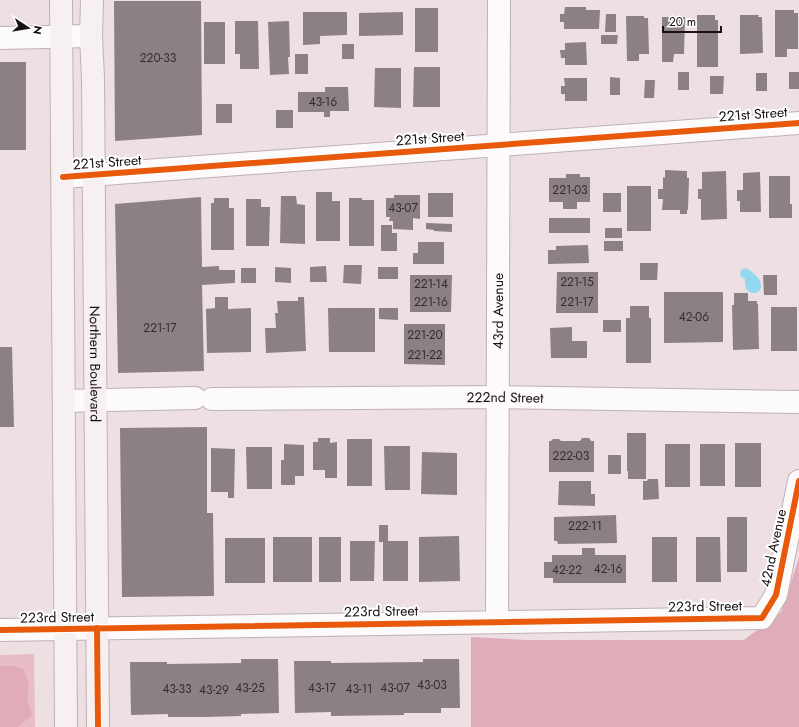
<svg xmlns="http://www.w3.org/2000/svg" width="799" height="727" font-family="Jost,sans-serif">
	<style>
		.green { fill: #e9bdc8 }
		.forest { fill: #e1acb9 }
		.water { fill: #93d8f1 }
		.building { fill: #8b8183 }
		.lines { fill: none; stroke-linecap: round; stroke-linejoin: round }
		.minor-casing { stroke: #beb2b5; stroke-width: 24 }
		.major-casing { stroke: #c0b1b4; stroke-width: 24 }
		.minor { stroke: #fcfafb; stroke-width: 22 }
		.major { stroke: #f6f0f1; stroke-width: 22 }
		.cycleway-casing { stroke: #fff; stroke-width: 8 }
		.cycleway { stroke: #e8590c; stroke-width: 6 }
		.labels { text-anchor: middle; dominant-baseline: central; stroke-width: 4; stroke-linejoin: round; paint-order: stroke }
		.number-label { font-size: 12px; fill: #352c2e }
		.street-label { font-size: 14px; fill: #181011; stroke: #fff }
	</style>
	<rect width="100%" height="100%" fill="#eddfe2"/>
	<path class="green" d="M 34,654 L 35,727 L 0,727 L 0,655 Z"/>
	<g class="forest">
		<path d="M 799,558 L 799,727 L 471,727 L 471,637 L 527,640 L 744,640 L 781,612 Z"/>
		<path d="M 0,666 L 13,666 L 23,669 L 29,683 L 27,699 L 32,715 L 18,727 L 0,727 Z"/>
	</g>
	<path class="water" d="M 746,268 C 752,271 765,281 760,290 C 756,295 748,293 746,288 C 745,286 745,282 745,279 L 740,276 L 741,270 Z"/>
	<g class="building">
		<path d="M 114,1 L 201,1 L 202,135 L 115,141 Z"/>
		<path d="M 565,7 L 586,7 L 586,10 L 600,10 L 599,29 L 564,29 L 564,22 L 560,22 L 560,14 L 564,14 Z"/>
		<rect x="415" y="8" width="23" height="44"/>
		<path d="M 775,10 L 794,10 L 794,13 L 798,13 L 798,49 L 787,49 L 787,57 L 775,57 Z"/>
		<path d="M 303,12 L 347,12 L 347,35 L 320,36 L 320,44 L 303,45 Z"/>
		<path d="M 403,12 L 403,35 L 359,36 L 359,13 Z"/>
		<path d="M 606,14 L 616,14 L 616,32 L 605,32 Z"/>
		<path d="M 697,15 L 715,15 L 715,20 L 718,20 L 718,67 L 697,67 Z"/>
		<path d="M 740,15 L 759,15 L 758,17 L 762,17 L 763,53 L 740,54 Z"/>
		<path d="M 626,16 L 644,16 L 644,18 L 648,18 L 649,54 L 639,54 L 639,61 L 627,61 Z"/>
		<path d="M 662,17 L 685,17 L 684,54 L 674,54 L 673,62 L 662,62 Z"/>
		<path d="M 235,21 L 258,21 L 259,69 L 240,69 L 240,54 L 235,54 Z"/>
		<path d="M 289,21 L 290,57 L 288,57 L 289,74 L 270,75 L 268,22 Z"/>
		<rect x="204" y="22" width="21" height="42"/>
		<path d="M 601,35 L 618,35 L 617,44 L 601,44 Z"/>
		<path d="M 586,42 L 587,65 L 565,65 L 565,58 L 561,58 L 560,50 L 565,50 L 565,43 Z"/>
		<rect x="342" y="44" width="12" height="15"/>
		<rect x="295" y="54" width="13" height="20"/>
		<rect x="0" y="62" width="26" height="88"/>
		<path d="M 414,67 L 440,67 L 440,107 L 413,107 Z"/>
		<path d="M 375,68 L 401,68 L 401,108 L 374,107 Z"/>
		<rect x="678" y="72" width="11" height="18"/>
		<rect x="789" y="72" width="10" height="17"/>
		<rect x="756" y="73" width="11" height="18"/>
		<path d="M 710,76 L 724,76 L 723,94 L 710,94 Z"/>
		<path d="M 610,77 L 620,78 L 620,95 L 610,95 Z"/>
		<path d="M 564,78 L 587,78 L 587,101 L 565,101 L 565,94 L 561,94 L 561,86 L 565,86 Z"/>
		<path d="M 645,80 L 655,80 L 654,98 L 644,98 Z"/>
		<path d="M 325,87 L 348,87 L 349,111 L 330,111 L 330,117 L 324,117 L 324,112 L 298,112 L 298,92 L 325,92 Z"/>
		<rect x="216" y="104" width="16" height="19"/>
		<rect x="276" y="110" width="17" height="18"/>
		<path d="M 665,170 L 687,171 L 687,178 L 689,178 L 688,210 L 687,210 L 687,214 L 680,214 L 680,210 L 662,210 L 663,199 L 658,199 L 658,189 L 663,189 L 663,177 L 665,178 Z"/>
		<path d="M 726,171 L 727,219 L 701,220 L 701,199 L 698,199 L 698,189 L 702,189 L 702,172 Z"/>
		<path d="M 760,172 L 761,212 L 740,212 L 740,201 L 737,201 L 737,190 L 743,190 L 743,173 Z"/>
		<path d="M 566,174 L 580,174 L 580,177 L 590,177 L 590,202 L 577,202 L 577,209 L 563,209 L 563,202 L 549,202 L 549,178 L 566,178 Z"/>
		<path d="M 769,176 L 790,176 L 790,204 L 792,204 L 792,218 L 769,218 Z"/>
		<rect x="627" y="186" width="24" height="45"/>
		<path d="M 316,192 L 332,192 L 332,201 L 340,201 L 340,241 L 316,241 Z"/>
		<rect x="428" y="193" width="25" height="24"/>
		<rect x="603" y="193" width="18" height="19"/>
		<path d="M 394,195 L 420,195 L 420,219 L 413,218 L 413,230 L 393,229 L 393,221 L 389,221 L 390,217 L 386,217 L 386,198 L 394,198 Z"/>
		<path d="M 281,196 L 296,196 L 297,204 L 305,205 L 305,244 L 280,243 Z"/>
		<path d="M 201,197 L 202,267 L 219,266 L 219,270 L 235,270 L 235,283 L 202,285 L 204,371 L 118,373 L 115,204 Z"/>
		<path d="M 214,198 L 229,198 L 229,208 L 234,208 L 234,250 L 211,250 L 211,203 L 214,203 Z"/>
		<path d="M 349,198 L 362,198 L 362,200 L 374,200 L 374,246 L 349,246 Z"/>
		<path d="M 246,199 L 261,199 L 261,207 L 270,207 L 269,246 L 246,246 Z"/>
		<rect x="549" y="218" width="41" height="15"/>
		<path d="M 426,223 L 452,224 L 452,232 L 434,231 L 434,230 L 426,229 Z"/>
		<path d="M 381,225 L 392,225 L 392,233 L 397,233 L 397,251 L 381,251 Z"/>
		<rect x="605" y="228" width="17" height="10"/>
		<rect x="604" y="241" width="19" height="10"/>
		<path d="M 418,242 L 444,242 L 444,264 L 413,264 L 413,253 L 418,253 Z"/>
		<path d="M 588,245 L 589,263 L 548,264 L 548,250 L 556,250 L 556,246 Z"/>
		<path d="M 640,263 L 658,263 L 657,280 L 640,280 Z"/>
		<path d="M 344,265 L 362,265 L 361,284 L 343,283 Z"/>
		<path d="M 326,266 L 327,282 L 310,282 L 310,267 Z"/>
		<path d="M 275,267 L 291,268 L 291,283 L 275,282 Z"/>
		<rect x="378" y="267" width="20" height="12"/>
		<rect x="241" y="268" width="15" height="15"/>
		<path d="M 557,272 L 598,272 L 598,313 L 556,313 Z"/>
		<path d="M 410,275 L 452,275 L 451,312 L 410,312 Z"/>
		<path d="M 763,275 L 777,275 L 777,295 L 764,295 Z"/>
		<path d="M 664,292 L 723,292 L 723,342 L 664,343 Z"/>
		<path d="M 734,293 L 748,293 L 748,301 L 757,301 L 757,304 L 758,304 L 759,349 L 733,350 L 732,305 L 734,305 Z"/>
		<path d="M 215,297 L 228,297 L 228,309 L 251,308 L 251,352 L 207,353 L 206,309 L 215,308 Z"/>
		<path d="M 298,297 L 304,297 L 306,351 L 266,353 L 265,328 L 276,328 L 275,313 L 278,313 L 277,301 L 298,301 Z"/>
		<path d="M 630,306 L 649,306 L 649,318 L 651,318 L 651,363 L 626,363 L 626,318 L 630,318 Z"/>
		<rect x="771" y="307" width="26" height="44"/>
		<path d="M 328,308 L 375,308 L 375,352 L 329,352 Z"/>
		<path d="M 379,308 L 398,308 L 398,320 L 379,319 Z"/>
		<rect x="603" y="320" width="18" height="12"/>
		<path d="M 404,324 L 445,324 L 445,365 L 404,364 Z"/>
		<path d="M 572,327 L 572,341 L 587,341 L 587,358 L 551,358 L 550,328 Z"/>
		<path d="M 0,347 L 12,347 L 14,427 L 0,427 Z"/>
		<path d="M 207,427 L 207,513 L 213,513 L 214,596 L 122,597 L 120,428 Z"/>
		<path d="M 627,433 L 646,433 L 646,479 L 628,479 L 628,471 L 627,471 Z"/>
		<path d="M 318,438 L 330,438 L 330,443 L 337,442 L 337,478 L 325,478 L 325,470 L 313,470 L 313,442 L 318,442 Z"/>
		<path d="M 582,438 L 589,438 L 591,441 L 594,441 L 594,472 L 549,472 L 549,441 L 551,441 L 553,439 L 559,439 L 561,441 L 580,441 Z"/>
		<rect x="347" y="439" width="25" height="47"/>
		<rect x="735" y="443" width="26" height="44"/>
		<path d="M 284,444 L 304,445 L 304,476 L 295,476 L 295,485 L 281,485 L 281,460 L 284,460 Z"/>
		<rect x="665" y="444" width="25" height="43"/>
		<rect x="700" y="444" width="25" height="42"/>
		<path d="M 384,446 L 410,446 L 410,490 L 385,490 Z"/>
		<path d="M 246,447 L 272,447 L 272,489 L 247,489 Z"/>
		<path d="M 211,448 L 235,449 L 234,498 L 228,498 L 228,492 L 211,492 Z"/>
		<path d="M 422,452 L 457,453 L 457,495 L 421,494 Z"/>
		<rect x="608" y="455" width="13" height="19"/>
		<path d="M 648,479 L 658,479 L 659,499 L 643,500 L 643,481 L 647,481 Z"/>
		<path d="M 559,481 L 591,481 L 591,494 L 595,494 L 595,506 L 558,505 Z"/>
		<path d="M 616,515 L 617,543 L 558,544 L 557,541 L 554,541 L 554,517 Z"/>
		<rect x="727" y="517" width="20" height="55"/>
		<path d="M 379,525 L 388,525 L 388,541 L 408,541 L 408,581 L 383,581 L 383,542 L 379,542 Z"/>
		<path d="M 459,536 L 460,581 L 419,582 L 419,537 Z"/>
		<rect x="273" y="537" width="39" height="45"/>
		<rect x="319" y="537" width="22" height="45"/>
		<rect x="652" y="537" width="25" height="45"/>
		<path d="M 696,537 L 720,537 L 721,582 L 696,582 Z"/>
		<rect x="225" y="538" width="40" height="45"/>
		<path d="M 350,541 L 375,541 L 374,581 L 350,581 Z"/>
		<path d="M 582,548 L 595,548 L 595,555 L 626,555 L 626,583 L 553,583 L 553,578 L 544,578 L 544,562 L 552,562 L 552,555 L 582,555 Z"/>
		<path d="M 241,659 L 278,659 L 279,713 L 241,714 L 241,716 L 205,717 L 168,717 L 168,714 L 131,715 L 130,662 L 167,662 L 167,664 L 241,663 Z"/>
		<path d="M 423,659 L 459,659 L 460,708 L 441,708 L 441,713 L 404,713 L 404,715 L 331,716 L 331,712 L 295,713 L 294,661 L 331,661 L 331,663 L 423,662 Z"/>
	</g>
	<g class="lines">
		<defs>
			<g id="minor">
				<path d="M 0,38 L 91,36"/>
				<path d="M 63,177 L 799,123"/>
				<path id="s1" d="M 212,399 L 498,397 L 799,402"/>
				<path d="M 64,401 L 195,398"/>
				<path id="s2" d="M 497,621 L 499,0"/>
				<path d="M 0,630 L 762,618 L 776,595 L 799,481"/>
			</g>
			<g id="major">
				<path d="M 61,0 L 66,727"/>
				<path id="s3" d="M 92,0 L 91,36 L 93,78 L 98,727"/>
			</g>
		</defs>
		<use href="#minor" class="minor-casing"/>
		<use href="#major" class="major-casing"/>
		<use href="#minor" class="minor"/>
		<use href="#major" class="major"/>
		<defs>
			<g id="cycleway">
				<path d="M 63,177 L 799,123"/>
				<path d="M 97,628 L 98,727"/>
				<path d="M 0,630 L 762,618 L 776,595 L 799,481"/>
			</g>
		</defs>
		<use href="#cycleway" class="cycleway-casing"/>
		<use href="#cycleway" class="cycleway"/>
	</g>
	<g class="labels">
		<g class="number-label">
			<text x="158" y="58">220-33</text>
			<text x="323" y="102">43-16</text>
			<text x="570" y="190">221-03</text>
			<text x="403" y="208">43-07</text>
			<text x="577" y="282">221-15</text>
			<text x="431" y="284">221-14</text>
			<text x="431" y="302">221-16</text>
			<text x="577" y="302">221-17</text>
			<text x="694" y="317">42-06</text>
			<text x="160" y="328">221-17</text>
			<text x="425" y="335">221-20</text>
			<text x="425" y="355">221-22</text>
			<text x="571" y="456">222-03</text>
			<text x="585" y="526">222-11</text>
			<text x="608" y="569">42-16</text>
			<text x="567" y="570">42-22</text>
			<text x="432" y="685">43-03</text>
			<text x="250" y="688">43-25</text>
			<text x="322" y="688">43-17</text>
			<text x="395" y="688">43-07</text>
			<text x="177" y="689">43-33</text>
			<text x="359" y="689">43-11</text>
			<text x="214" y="690">43-29</text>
		</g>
		<g class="street-label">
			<text transform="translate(753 114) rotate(-4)">221st Street</text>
			<text transform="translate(430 138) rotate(-4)">221st Street</text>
			<text transform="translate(107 162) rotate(-4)">221st Street</text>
			<text stroke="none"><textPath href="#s2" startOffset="310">43rd Avenue</textPath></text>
			<text stroke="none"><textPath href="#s3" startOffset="364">Northern Boulevard</textPath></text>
			<text stroke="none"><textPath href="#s1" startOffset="293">222nd Street</textPath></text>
			<text transform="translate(773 548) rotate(-78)">42nd Avenue</text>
			<text transform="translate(705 606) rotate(-1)">223rd Street</text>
			<text transform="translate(381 611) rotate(-1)">223rd Street</text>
			<text transform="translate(57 617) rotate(-1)">223rd Street</text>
		</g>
	</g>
	<g transform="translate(28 28) rotate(102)" stroke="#ffffff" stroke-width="3" paint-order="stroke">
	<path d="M0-3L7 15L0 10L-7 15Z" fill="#181011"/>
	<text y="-6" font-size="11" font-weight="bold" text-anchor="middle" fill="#181011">N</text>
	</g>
	<path d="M663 26v6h58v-6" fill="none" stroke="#181011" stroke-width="2"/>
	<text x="669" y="26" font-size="12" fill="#181011" stroke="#ffffff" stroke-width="3" paint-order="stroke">20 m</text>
</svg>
